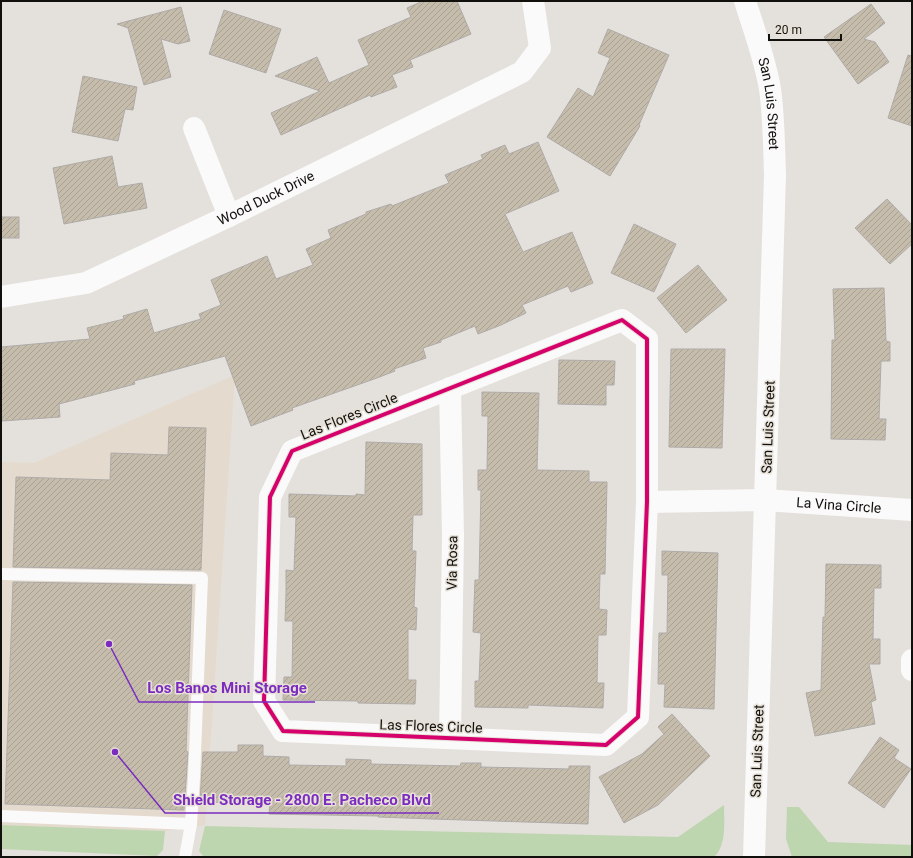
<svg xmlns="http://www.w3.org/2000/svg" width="913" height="858" font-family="Roboto,sans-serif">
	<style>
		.commercial { fill: #e4dace }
		.park { fill: #bed6af }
		.building { fill: url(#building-hatch); stroke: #aeaba8 }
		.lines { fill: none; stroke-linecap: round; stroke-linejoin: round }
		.lane { stroke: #fbfafa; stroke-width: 12 }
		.street { stroke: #fbfafa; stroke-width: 22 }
		.cycleway-casing { stroke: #e7e1d8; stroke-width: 6 }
		.cycleway { stroke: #d6006c; stroke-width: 4 }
		.labels { text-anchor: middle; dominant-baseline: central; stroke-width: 3; stroke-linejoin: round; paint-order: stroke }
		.street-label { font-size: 14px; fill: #12100d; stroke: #e7e1d8 }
		.leader { fill: none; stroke: #7b2cbf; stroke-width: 1.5 }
		.callout-dot { fill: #7b2cbf; stroke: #e7e1d8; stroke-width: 1.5 }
		.callout-label { font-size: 15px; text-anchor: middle; font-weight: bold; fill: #7b2cbf; stroke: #e7e1d8; stroke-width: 3; stroke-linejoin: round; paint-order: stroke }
	</style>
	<defs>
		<pattern id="building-hatch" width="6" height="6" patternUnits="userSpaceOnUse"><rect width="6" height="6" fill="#c6bcac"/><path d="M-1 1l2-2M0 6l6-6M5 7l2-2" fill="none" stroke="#a9a193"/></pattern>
	</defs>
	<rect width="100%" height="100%" fill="#e4e0dc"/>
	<path class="commercial" d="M 235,375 L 205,825 L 165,831 L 1,825 L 1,462 L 34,463 Z"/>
	<g class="park">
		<path d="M 724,805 C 724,821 727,845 714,857 L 204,857 L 199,851 L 205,826 L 678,837 Z"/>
		<path d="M 787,807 L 799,807 L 828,842 L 912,845 L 912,857 L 792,857 L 786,839 Z"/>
		<path d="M 1,825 L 165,831 L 163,850 L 157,856 L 1,849 Z"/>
	</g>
	<g class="building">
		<path d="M 423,1 L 457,1 L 471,34 L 410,60 L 413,67 L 392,75 L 397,87 L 371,97 L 370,95 L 281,135 L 271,113 L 320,91 L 275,76 L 317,57 L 329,83 L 369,65 L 358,40 L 411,17 L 407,8 Z"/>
		<path d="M 871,4 L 885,23 L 864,39 L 875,42 L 889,62 L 858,84 L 824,37 Z"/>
		<path d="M 181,7 L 190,41 L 178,44 L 161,39 L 171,77 L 144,85 L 128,28 L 117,24 Z"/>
		<path d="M 224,10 L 281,29 L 266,73 L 209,54 Z"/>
		<path d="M 608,29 L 669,55 L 639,125 L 640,126 L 610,176 L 547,137 L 578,88 L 593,97 L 610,58 L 598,53 Z"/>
		<path d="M 908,55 L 912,56 L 912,126 L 888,118 Z"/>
		<path d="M 83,76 L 137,87 L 133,110 L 125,109 L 118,141 L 72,132 Z"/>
		<path d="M 538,142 L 559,191 L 505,214 L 523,252 L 572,232 L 593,283 L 571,292 L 568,286 L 522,305 L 526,313 L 501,325 L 478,334 L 475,326 L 441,340 L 441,342 L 423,348 L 426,358 L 394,369 L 395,371 L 377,378 L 292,408 L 293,410 L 251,426 L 225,356 L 134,381 L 135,384 L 59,404 L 60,417 L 2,421 L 1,402 L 1,347 L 90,339 L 87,328 L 124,319 L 123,316 L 147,309 L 154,333 L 201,319 L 199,314 L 221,305 L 211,280 L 267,256 L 276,279 L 313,265 L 306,249 L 331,238 L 328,230 L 366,214 L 366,212 L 391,204 L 392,206 L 449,183 L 445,175 L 483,159 L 481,155 L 505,145 L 509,154 Z"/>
		<path d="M 112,156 L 118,187 L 142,183 L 147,208 L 64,224 L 53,168 Z"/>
		<path d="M 887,199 L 912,225 L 912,244 L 890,264 L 855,228 Z"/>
		<rect x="1" y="217" width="18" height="21"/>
		<path d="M 634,224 L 676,244 L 654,292 L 611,273 Z"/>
		<path d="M 698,265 L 727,300 L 686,333 L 657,298 Z"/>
		<path d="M 884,288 L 886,341 L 890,342 L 890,361 L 881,361 L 879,419 L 886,419 L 885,440 L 831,439 L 832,340 L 835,340 L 833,289 Z"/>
		<path d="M 671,349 L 725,349 L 722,448 L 669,447 Z"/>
		<path d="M 559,360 L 615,361 L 614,385 L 606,385 L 606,405 L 558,404 Z"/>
		<path d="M 482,392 L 539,393 L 537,470 L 589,471 L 589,482 L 607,482 L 605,574 L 600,574 L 599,609 L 607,610 L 606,635 L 598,635 L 597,683 L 604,683 L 603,708 L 528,705 L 528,708 L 475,707 L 475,681 L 479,681 L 481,633 L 473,632 L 475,580 L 479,580 L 481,490 L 478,490 L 478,470 L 487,470 L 488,416 L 482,416 Z"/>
		<path d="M 169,427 L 206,428 L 201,570 L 13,567 L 16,477 L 110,480 L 111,453 L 168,455 Z"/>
		<path d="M 366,442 L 422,444 L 422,515 L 413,515 L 412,551 L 416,551 L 414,607 L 417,608 L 416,630 L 408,629 L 408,680 L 416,680 L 415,704 L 358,703 L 358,701 L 283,700 L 284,677 L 292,677 L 293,621 L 285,621 L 286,594 L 286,570 L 294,571 L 296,517 L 289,517 L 289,494 L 356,496 L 356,494 L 365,495 Z"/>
		<path d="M 662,551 L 718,553 L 714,709 L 664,707 L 665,684 L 658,684 L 659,633 L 667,633 L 668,575 L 662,575 Z"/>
		<path d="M 826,564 L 881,565 L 881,588 L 874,588 L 873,639 L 880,639 L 880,664 L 869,664 L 876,700 L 871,702 L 875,724 L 815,736 L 806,693 L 821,690 L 823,617 L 825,617 Z"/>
		<path d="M 13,582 L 192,585 L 186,751 L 188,752 L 184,810 L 5,804 Z"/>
		<path d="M 672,714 L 710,756 L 658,805 L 624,823 L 599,777 L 642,754 L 664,734 L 658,727 Z"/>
		<path d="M 880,737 L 899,750 L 894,758 L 911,769 L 884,808 L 848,783 Z"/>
		<path d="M 238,745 L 263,745 L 263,756 L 289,757 L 289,765 L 346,766 L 346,759 L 371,760 L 371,764 L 460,766 L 461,763 L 481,763 L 481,767 L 569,769 L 569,766 L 590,766 L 588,824 L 432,819 L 378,817 L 378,816 L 269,814 L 270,803 L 200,802 L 203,752 L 238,752 Z"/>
	</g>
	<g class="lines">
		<g class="lane">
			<path d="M 1,574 L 202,578 L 194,778 L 191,824 L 185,857"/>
			<path d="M 1,816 L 191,824"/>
		</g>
		<g class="street">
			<path id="s1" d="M 745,1 C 754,30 765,59 770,89 C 774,118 774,147 775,175 L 754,857"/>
			<path d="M 194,128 L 229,216"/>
			<path id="s2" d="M 1,297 L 86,283 L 229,216 L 522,72 L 540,48 L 533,1"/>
			<path d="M 622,320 L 647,339 L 647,502 L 638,717 L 606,745 L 283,731 L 264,701 L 270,497 L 292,451 Z"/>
			<path d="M 450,388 L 453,535 L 450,738"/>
			<path id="s3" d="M 647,502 L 765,500 L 912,510"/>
			<path d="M 912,660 L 912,670"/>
		</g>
		<defs>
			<path id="cycleway" d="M 622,320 L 647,339 L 647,502 L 638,717 L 606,745 L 283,731 L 264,701 L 270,497 L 292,451 Z"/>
		</defs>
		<use href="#cycleway" class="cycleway-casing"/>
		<use href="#cycleway" class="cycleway"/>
	</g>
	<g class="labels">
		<g class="street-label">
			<text stroke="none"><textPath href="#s1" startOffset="106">San Luis Street</textPath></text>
			<text stroke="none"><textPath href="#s2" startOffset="285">Wood Duck Drive</textPath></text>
			<text transform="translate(349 416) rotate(-22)">Las Flores Circle</text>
			<text transform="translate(768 427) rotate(-88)">San Luis Street</text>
			<text stroke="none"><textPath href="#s3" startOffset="192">La Vina Circle</textPath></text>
			<text transform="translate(452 563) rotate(-89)">Via Rosa</text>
			<text transform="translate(431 726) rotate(2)">Las Flores Circle</text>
			<text transform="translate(757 751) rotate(-88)">San Luis Street</text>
		</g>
	</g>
	<path class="leader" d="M109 644L139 702H315M115 752L165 813H439"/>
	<g class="callout-dot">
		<circle cx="109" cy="644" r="4"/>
		<circle cx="115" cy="752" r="4"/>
	</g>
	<g class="callout-label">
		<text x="227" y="693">Los Banos Mini Storage</text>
		<text x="302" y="805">Shield Storage - 2800 E. Pacheco Blvd</text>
	</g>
	<rect width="913" height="858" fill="none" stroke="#12100d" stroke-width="4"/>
	<path d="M769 34v6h72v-6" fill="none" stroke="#12100d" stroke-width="2"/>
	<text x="775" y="34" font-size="12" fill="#12100d" stroke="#e7e1d8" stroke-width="3" paint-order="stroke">20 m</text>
</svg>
